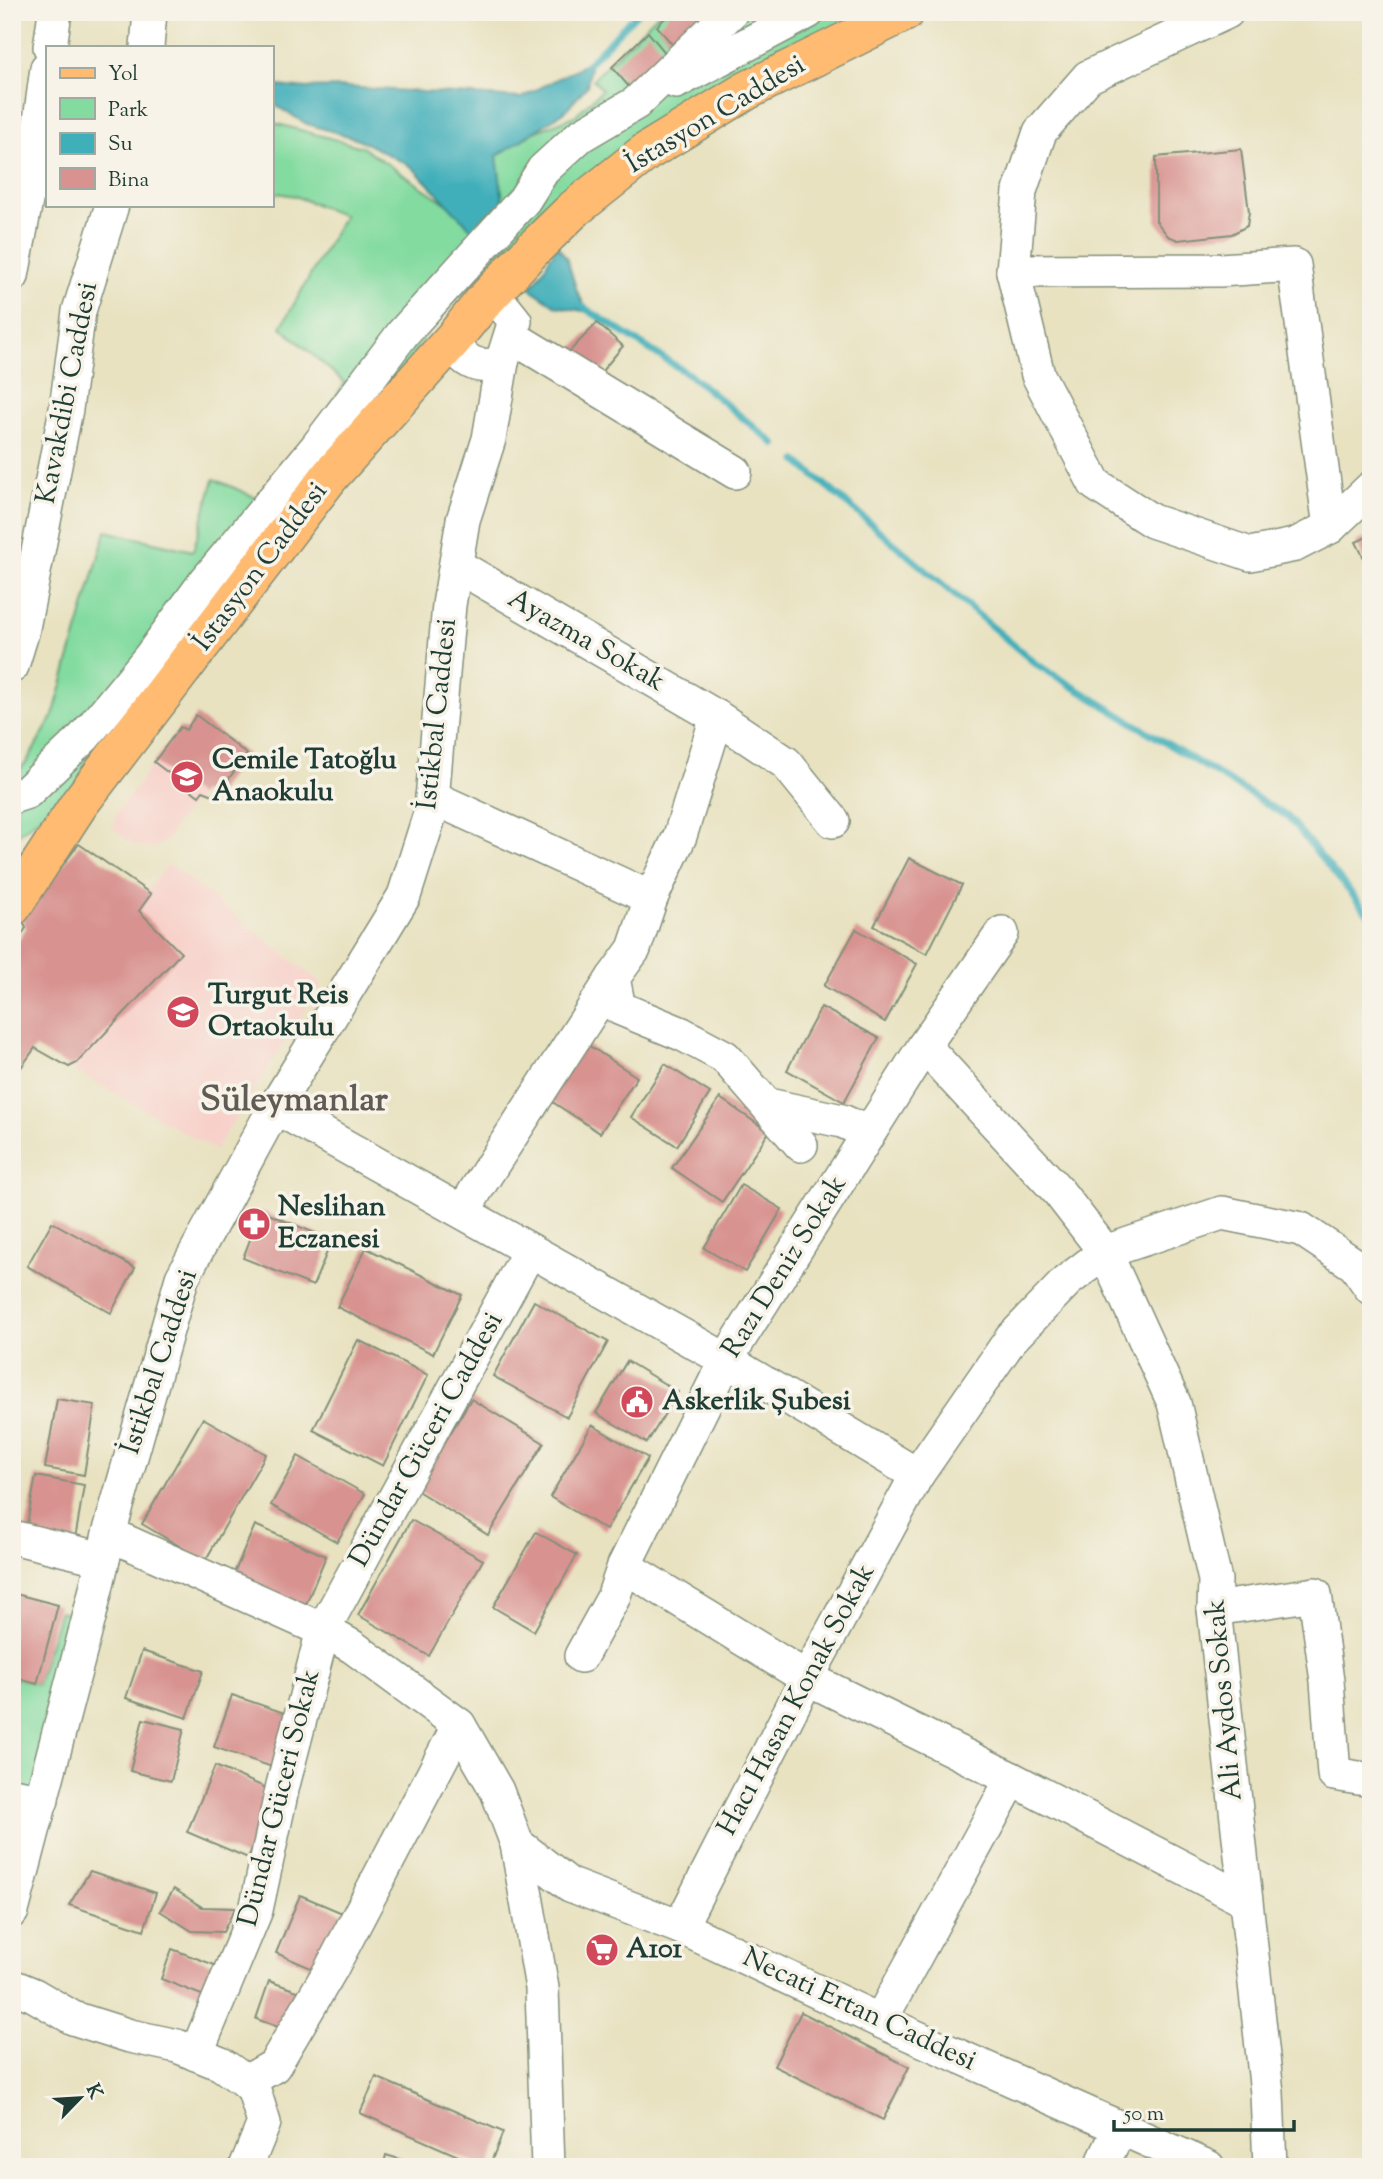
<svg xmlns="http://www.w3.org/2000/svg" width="1383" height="2179" font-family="'Sorts Mill Goudy',serif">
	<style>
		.built { fill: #f7d0c9 }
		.green { fill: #83dba0; stroke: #518c6a; stroke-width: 2 }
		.water { fill: #3fafba; stroke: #2f7677; stroke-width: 2 }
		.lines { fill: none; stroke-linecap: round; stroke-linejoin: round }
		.stream { stroke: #3fafba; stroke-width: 7 }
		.building { fill: #d89390 }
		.minor-casing { stroke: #84907a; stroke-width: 36 }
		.major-casing { stroke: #84907a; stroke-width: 41 }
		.minor { stroke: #fff; stroke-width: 33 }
		.major { stroke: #ffbb71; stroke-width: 38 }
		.labels { text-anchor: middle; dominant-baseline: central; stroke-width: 7; stroke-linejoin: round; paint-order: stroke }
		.street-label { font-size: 28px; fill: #1f3d34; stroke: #f7f3e8 }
		.poi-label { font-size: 28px; font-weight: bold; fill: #1f3d34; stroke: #f7f3e8; text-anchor: start }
		.district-label { font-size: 35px; font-weight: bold; fill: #605b54; stroke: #f7f3e8 }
	</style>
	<rect width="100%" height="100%" fill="#f7f3e8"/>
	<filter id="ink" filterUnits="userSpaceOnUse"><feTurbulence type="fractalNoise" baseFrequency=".0143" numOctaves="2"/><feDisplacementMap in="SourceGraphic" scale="14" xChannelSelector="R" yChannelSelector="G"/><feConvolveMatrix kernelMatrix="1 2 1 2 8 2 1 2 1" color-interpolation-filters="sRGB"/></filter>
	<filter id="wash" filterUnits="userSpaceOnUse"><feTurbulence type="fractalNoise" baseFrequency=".00686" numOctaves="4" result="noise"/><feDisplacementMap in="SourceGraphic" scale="28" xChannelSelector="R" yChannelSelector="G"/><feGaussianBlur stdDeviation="1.57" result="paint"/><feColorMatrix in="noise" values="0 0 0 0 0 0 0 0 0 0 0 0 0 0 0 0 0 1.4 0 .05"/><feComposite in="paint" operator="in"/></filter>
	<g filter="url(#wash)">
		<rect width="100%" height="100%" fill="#e8e2c1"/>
		<g class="built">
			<path d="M 196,715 L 247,754 L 216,796 L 203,792 L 176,823 L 167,840 L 153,848 L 134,845 L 113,828 L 116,814 L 180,727 L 186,729 Z"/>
			<path d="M 169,864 L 322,984 L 215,1150 L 35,1048 L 151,894 L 147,890 Z"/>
		</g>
		<g class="green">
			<path d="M 660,12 L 869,12 L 693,99 L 615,155 L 537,220 L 458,297 L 426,332 L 401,376 L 52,813 L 45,813 L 12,839 L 12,776 L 26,763 L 53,716 L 106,531 L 193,551 L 214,479 L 266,502 L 345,383 L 281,327 L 344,216 L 295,196 L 271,192 L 271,122 L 362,147 L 450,206 L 478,236 L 496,156 L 535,132 L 575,116 L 602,90 L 593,79 Z"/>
			<path d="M 60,1611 L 81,1617 L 28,1805 L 12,1800 L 12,1677 L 37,1684 Z"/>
		</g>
		<g class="water">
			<path d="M 591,61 L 587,86 L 564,112 L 497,156 L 504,208 L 478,236 L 412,167 L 358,139 L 307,124 L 271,103 L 271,85 L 298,88 L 345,87 L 521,98 Z"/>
			<path d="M 557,245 L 567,259 L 577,291 L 588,312 L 556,306 L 529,288 C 540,280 549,258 557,245 Z"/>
		</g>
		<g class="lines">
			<g class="stream">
				<path d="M 585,67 L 638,12"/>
				<path d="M 583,307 L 690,375 L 775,444"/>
				<path d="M 797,461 L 1036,664 L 1288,817 L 1371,917"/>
			</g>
		</g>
		<g id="blocks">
			<g class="building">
				<path d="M 671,12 L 711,12 L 680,54 L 657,26 Z"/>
				<path d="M 648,32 L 672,61 L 636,95 L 612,67 Z"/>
				<path d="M 1241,149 L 1249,212 L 1247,226 L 1232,234 L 1178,240 L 1168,236 L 1156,221 L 1156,157 Z"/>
				<path d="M 597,323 L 623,346 L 597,377 L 568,353 Z"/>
				<path d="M 1371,535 L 1371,572 L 1356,542 Z"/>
				<path d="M 196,715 L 247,754 L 216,796 L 203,791 L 199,796 L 154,762 L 180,727 L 186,730 Z"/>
				<path d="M 79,844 L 151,894 L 139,911 L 181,953 L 77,1063 L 69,1067 L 35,1048 L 15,1076 L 12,1074 L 12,950 L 26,928 L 22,919 Z"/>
				<path d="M 909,858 L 962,885 L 927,954 L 874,926 Z"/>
				<path d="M 856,929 L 917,964 L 885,1022 L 824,986 Z"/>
				<path d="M 821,1007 L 879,1038 L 844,1102 L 787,1070 Z"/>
				<path d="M 585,1043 L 637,1077 L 600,1133 L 548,1099 Z"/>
				<path d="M 665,1064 L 710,1093 L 677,1146 L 631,1117 Z"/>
				<path d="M 720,1098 L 769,1132 L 722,1202 L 672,1168 Z"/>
				<path d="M 741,1185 L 782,1209 L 745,1272 L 704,1248 Z"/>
				<path d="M 261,1211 L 332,1240 L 313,1286 L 243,1258 Z"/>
				<path d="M 52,1222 L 135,1268 L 111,1313 L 27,1266 Z"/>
				<path d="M 366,1248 L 462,1295 L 433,1354 L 337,1307 Z"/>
				<path d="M 534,1301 L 608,1342 L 567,1417 L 493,1376 Z"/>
				<path d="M 358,1340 L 428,1375 L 383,1466 L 313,1430 Z"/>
				<path d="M 627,1361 L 678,1392 L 647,1443 L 596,1413 Z"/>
				<path d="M 57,1399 L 95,1405 L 84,1475 L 45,1468 Z"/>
				<path d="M 471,1399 L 544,1443 L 488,1535 L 416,1490 Z"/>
				<path d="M 203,1418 L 266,1454 L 205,1561 L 142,1524 Z"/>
				<path d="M 592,1425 L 648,1458 L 606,1530 L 550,1497 Z"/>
				<path d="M 298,1456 L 365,1494 L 337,1542 L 271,1505 Z"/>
				<path d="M 36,1476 L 84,1485 L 74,1546 L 25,1535 Z"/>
				<path d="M 411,1520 L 483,1560 L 429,1656 L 358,1615 Z"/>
				<path d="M 255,1525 L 326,1556 L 304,1609 L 232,1578 Z"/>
				<path d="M 536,1532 L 577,1555 L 534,1631 L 493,1607 Z"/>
				<path d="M 12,1593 L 58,1605 L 37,1684 L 12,1677 Z"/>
				<path d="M 142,1651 L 203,1671 L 187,1718 L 126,1698 Z"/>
				<path d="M 232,1695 L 296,1717 L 278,1769 L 214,1747 Z"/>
				<path d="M 143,1719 L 184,1729 L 171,1781 L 130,1771 Z"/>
				<path d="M 215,1766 L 276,1792 L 248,1858 L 187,1832 Z"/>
				<path d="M 90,1871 L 156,1893 L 144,1930 L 69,1905 Z"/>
				<path d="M 174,1889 L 202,1907 L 235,1908 L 223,1932 L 192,1931 L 160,1911 Z"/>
				<path d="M 300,1895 L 352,1917 L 327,1975 L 276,1953 Z"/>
				<path d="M 172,1949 L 220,1967 L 209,1998 L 161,1979 Z"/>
				<path d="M 269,1981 L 306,1994 L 292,2032 L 256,2019 Z"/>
				<path d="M 801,2012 L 909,2067 L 883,2120 L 774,2066 Z"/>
				<path d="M 376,2077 L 503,2132 L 489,2167 L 483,2167 L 360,2113 Z"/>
				<path d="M 386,2155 L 422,2166 L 421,2167 L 383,2167 Z"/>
			</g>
		</g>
	</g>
	<g filter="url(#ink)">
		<use href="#blocks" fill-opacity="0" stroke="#84907a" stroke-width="2"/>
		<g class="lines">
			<defs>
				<g id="minor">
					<path d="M 1227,12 L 1088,77 L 1040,132 L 1020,191 L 1013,271 L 1038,375 L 1095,484 L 1152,521 L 1250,554 L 1295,545 L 1330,527 L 1371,488"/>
					<path d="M 50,47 L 55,12"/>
					<path d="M 147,47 L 150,12"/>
					<path d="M 676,82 L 808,12"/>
					<path d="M 1013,271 L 1220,270 L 1294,265 L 1330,527"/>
					<path d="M 12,276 L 38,136 L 47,68"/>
					<path d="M 511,336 L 735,472"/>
					<path d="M 453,339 C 461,362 479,371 502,362 L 515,321 L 503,306 L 484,301"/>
					<path d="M 456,565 L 717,717 L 786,763 L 833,821"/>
					<path d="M 12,666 L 22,633 L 66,409 L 79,311 L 112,205"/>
					<path d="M 12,797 L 27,792 L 84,737 L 150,657 L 205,582 L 316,448 L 403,333 L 524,200 L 543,170 L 580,136 L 636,103 L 731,12"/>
					<path d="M 432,797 L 651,898 L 680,836 L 717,717"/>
					<path d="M 651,898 L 634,949 L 613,978 L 619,1008 L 682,1034 L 725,1057 L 801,1145"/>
					<path d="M 924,1046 L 1058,1191 L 1105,1252 L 1174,1403 L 1215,1580 L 1214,1609 L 1267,2093 L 1270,2167"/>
					<path d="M 768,1105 L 842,1121 L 869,1133"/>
					<path d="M 275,1107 L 726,1360 L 917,1475"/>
					<path d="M 463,1212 L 476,1190 L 613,978"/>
					<path d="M 109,1534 L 323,1630 L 353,1647 L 459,1725 L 497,1791 L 517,1844 L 542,1988 L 548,2167"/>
					<path d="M 12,1537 L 103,1559"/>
					<path d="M 624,1566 L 807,1678 L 1012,1779 L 1245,1900"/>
					<path d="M 1214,1609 L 1315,1594 L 1327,1681 L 1334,1774 L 1371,1780"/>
					<path d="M 581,1656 L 613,1598 L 624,1566 L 726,1360 L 924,1046 L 1002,933"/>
					<path d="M 12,1795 L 42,1800"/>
					<path d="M 517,1844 L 570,1885 L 680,1927 L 880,2021 L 1208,2167"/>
					<path d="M 12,1911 L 90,1614 L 109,1534 L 182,1278 L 275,1107 L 404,896 L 431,811 L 449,605 L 463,520 L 489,439 L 502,362"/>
					<path d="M 680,1927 L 807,1678 L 917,1475 L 1011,1339 L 1067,1281 L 1105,1252 L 1222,1213 L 1301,1229 L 1355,1265 L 1371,1288"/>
					<path d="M 12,1986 L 34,1995 L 73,2018 L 130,2036 L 177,2046 L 221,2064 L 253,2087 L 264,2123 L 246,2167"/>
					<path d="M 880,2021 L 1012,1779"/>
					<path d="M 196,2054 L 256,1910 L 283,1785 L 323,1630 L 530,1250"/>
					<path d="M 246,2082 L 274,2066 L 331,1969 L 459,1725"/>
					<path d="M 1101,2167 L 1120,2128"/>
				</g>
				<path id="major" d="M 12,907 L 79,804 L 330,476 L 453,339 L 484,301 L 532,250 L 574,209 L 646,152 L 746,91 L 905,12"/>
			</defs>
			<use href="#minor" class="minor-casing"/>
			<use href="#major" class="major-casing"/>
			<use href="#minor" class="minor"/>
			<use href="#major" class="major"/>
		</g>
	</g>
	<defs>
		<symbol id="school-disc" viewBox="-11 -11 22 22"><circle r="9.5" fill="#d1495b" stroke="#f7f3e8"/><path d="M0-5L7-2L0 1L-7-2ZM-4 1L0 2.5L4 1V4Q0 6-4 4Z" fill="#fff"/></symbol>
		<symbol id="pharmacy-disc" viewBox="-11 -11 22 22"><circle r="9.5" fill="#d1495b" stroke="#f7f3e8"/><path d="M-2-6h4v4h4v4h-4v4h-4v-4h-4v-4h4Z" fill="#fff"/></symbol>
		<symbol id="civic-disc" viewBox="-11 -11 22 22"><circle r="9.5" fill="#d1495b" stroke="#f7f3e8"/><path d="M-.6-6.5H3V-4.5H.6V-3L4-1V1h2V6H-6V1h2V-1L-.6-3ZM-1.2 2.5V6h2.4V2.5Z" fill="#fff"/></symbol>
		<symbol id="supermarket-disc" viewBox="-11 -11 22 22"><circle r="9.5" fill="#d1495b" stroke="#f7f3e8"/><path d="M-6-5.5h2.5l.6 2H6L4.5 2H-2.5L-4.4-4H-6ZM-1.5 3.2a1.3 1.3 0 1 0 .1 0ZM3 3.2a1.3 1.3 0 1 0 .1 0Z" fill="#fff"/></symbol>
	</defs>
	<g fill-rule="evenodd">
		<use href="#school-disc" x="168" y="758" width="38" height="38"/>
		<use href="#school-disc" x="164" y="993" width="38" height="38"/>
		<use href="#pharmacy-disc" x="235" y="1205" width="38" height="38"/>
		<use href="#civic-disc" x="618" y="1383" width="38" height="38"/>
		<use href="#supermarket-disc" x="583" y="1931" width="38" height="38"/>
	</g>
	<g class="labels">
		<g class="street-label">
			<text transform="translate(716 115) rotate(-31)">İstasyon Caddesi</text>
			<text transform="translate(68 393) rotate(-79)">Kavakdibi Caddesi</text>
			<text transform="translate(261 567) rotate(-53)">İstasyon Caddesi</text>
			<text transform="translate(586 641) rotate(30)">Ayazma Sokak</text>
			<text transform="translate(438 714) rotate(-84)">İstikbal Caddesi</text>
			<text transform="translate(785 1267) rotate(-58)">Razı Deniz Sokak</text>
			<text transform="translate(160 1362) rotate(-72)">İstikbal Caddesi</text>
			<text transform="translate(427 1440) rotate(-61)">Dündar Güceri Caddesi</text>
			<text transform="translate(797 1700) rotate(-62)">Hacı Hasan Konak Sokak</text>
			<text transform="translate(1225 1700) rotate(-95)">Ali Aydos Sokak</text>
			<text transform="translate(280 1798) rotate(-76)">Dündar Güceri Sokak</text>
			<text transform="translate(859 2010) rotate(25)">Necati Ertan Caddesi</text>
		</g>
		<g class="poi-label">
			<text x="212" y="761">Cemile Tatoğlu<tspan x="212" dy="32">Anaokulu</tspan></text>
			<text x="208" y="996">Turgut Reis<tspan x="208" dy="32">Ortaokulu</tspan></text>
			<text x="278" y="1208">Neslihan<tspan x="278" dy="32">Eczanesi</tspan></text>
			<text x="662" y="1402">Askerlik Şubesi</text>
			<text x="626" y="1950">A101</text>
		</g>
		<g class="district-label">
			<text x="294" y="1101">Süleymanlar</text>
		</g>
	</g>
	<rect width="1383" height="2179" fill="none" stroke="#f7f3e8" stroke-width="42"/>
	<rect x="46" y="46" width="228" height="161" fill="#f7f3e8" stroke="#a1aaa0" stroke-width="2"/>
	<rect x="60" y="68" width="35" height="10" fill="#ffbb71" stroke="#a1aaa0" stroke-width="2"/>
	<text x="108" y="80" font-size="21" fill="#1f3d34">Yol</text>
	<rect x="60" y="98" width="35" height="21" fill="#83dba0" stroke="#a1aaa0" stroke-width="2"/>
	<text x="108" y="116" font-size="21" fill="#1f3d34">Park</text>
	<rect x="60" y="133" width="35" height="21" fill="#3fafba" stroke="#a1aaa0" stroke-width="2"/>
	<text x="108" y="150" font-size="21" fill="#1f3d34">Su</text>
	<rect x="60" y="168" width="35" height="21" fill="#d89390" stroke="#a1aaa0" stroke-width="2"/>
	<text x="108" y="186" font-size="21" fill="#1f3d34">Bina</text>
	<g transform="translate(80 2098) rotate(65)" stroke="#f7f3e8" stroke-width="5" paint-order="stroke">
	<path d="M0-5L12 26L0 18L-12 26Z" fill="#1f3d34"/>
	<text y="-10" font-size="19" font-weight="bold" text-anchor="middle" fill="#1f3d34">K</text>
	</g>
	<path d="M1114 2120v10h180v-10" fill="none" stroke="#1f3d34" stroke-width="3.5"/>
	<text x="1124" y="2120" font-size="21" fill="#1f3d34" stroke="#f7f3e8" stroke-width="5" paint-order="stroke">50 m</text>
</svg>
